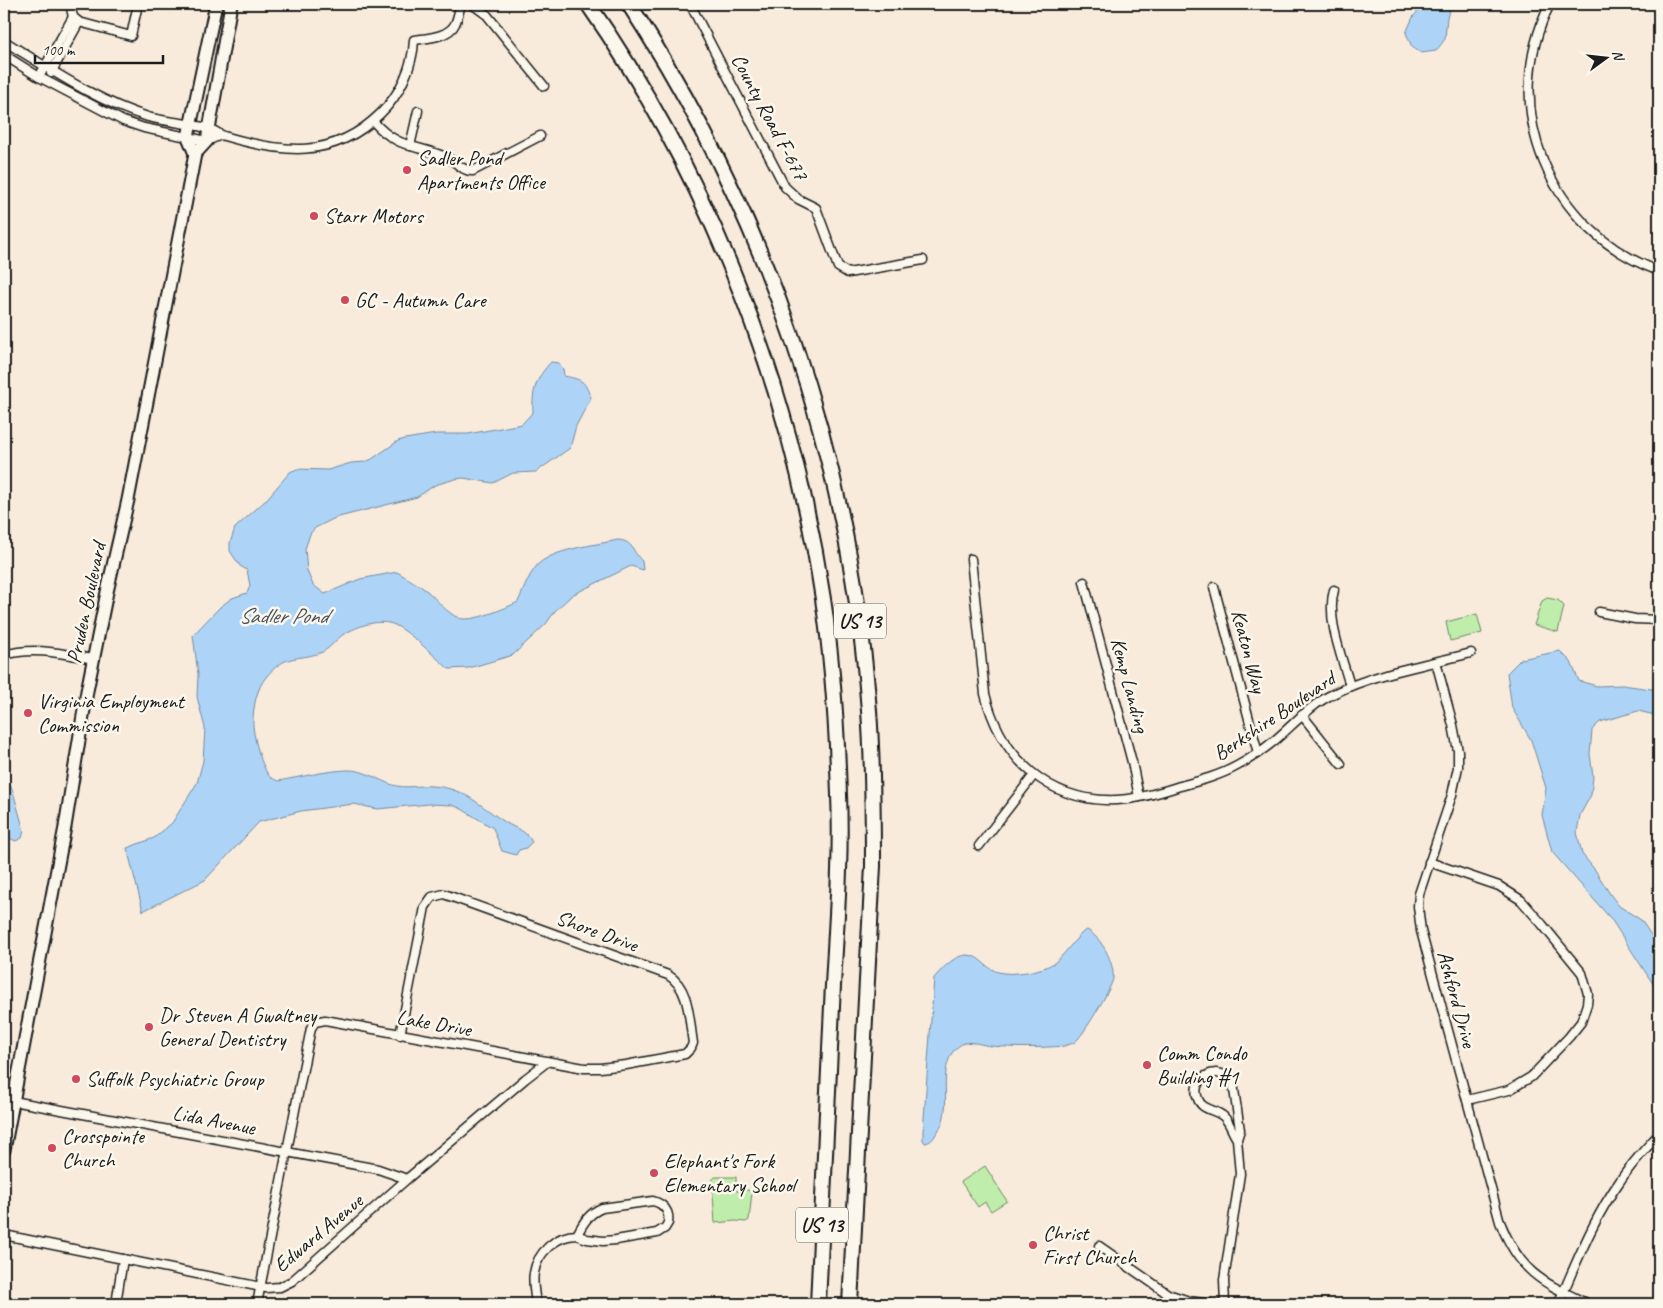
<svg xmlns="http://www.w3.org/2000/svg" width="1663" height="1308" font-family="Caveat,sans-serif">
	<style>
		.green { fill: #bfedab; stroke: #6e8464 }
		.water { fill: #add4f7; stroke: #738a9f }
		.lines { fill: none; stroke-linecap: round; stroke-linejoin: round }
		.minor-casing { stroke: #1c1c1c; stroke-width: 11 }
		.primary-casing { stroke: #1c1c1c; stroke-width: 15 }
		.motorway-casing { stroke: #1c1c1c; stroke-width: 18 }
		.minor { stroke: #fbf7ec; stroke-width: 8 }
		.primary { stroke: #fbf7ec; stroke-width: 11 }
		.motorway { stroke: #fbf7ec; stroke-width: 14 }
		.poi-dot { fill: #d1495b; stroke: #fbf7ec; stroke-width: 2 }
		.labels { text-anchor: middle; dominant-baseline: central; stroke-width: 5; stroke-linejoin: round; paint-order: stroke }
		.shield { fill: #fbf7ec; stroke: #5f5e5a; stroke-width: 1 }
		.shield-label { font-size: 20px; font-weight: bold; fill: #1c1c1c }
		.street-label { font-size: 21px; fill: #1c1c1c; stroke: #fbf7ec }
		.poi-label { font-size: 21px; fill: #1c1c1c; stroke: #fbf7ec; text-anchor: start }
		.water-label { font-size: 22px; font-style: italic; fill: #48535e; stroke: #fbf7ec }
	</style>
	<rect width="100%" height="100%" fill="#f8ebdc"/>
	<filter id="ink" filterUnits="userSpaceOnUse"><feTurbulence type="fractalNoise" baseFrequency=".02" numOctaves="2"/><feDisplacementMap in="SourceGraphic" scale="10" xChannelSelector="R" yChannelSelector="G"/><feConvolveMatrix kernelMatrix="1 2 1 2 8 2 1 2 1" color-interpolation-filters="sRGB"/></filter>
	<g filter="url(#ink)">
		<g class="green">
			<path d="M 1547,598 L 1558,600 L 1564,606 L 1558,632 L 1534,625 L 1542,601 Z"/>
			<path d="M 1477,614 L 1482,633 L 1450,641 L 1446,622 Z"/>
			<path d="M 985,1166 L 1007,1201 L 991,1211 L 985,1202 L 978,1207 L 961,1182 Z"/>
			<path d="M 715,1177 L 736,1177 L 736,1191 L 748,1190 L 752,1192 L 749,1220 L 746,1222 L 735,1221 L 715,1223 L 712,1180 Z"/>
		</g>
		<g class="water">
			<path d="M 1424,4 L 1452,4 L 1447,17 L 1445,39 L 1436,51 L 1421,53 L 1412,47 L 1406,33 L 1413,17 Z"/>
			<path d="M 551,362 L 559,363 L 563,369 L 564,376 C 583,380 584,380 591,398 L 576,426 L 570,448 L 536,472 L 513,473 L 493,483 L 463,478 L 455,479 L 435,485 L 417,497 L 335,518 L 315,528 L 310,534 L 305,549 L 307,571 L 313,585 L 325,594 L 360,579 L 397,572 C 407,578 418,584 427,591 C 437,599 446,613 459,618 C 471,623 506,608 518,602 C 523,591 531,568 542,561 C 561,548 595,545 618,540 C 634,541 632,552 642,561 L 643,570 L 631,566 L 572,595 L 555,611 L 546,624 L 513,655 L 469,668 L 449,669 C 435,657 411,633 395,625 C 379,618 358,626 344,634 C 336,639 329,650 320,653 C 296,661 286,653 266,677 C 257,688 253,707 253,721 C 252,733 262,770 271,778 C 272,778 278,781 278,781 C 301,777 324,771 347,770 C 364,769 377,780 393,785 C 406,789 419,785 431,786 C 464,787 480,806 505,822 C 517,830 525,829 532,842 L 526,848 L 519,850 L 516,855 L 502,851 L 493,828 L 460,808 L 452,805 L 429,804 L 377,809 L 354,804 L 301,811 L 259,822 L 205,880 L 143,911 L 127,848 L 154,838 L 172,823 L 197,783 L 203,761 L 205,728 L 197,697 L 198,674 L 193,635 L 220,607 L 232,598 L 247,593 L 250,586 L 247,570 L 240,566 L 230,551 L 230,543 L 235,528 L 265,501 L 290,472 L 297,469 L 328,470 L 351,463 L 365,462 L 372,459 L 398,441 L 405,439 L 436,434 L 468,434 L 522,424 L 533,412 C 532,390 536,378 551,362 Z"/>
			<path d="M 1560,651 L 1571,662 L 1579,681 L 1597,686 L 1622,685 L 1659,690 L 1659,716 L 1638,711 L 1600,722 L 1592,730 L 1590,754 L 1593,777 L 1591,795 L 1580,815 L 1577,832 L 1582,854 L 1595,870 L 1610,894 L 1619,906 L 1641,920 L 1659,947 L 1659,991 L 1657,990 L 1611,919 L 1552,852 L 1542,815 L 1546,788 L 1531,740 L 1512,708 L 1507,673 L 1521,659 Z"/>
			<path d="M 4,781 L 12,788 L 24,831 L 22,838 L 16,841 L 4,836 Z"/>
			<path d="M 1087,930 C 1101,937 1115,963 1113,979 C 1111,989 1083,1036 1075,1042 C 1072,1044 1067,1045 1064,1046 C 1042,1048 1013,1048 991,1046 C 982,1045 973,1041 964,1043 C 959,1045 955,1049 952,1053 C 937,1078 955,1110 936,1134 C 933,1139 931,1142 925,1143 L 923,1140 L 923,1132 L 934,978 C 943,968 959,949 975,957 C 983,961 988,969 998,972 C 1012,976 1042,971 1054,963 C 1062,958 1075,939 1083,932 Z"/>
		</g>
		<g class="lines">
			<defs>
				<g id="minor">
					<path d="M 70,4 L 73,17 L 79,22 L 131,36 L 138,4"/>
					<path d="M 472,4 L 487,15 L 544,86"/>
					<path d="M 690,4 L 785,187 L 798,199 L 816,208 L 838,267 L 848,273 L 923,260"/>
					<path d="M 1550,4 C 1498,109 1549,231 1659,271"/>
					<path d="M 4,41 C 50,69 96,101 148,117 C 167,122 188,123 207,128 C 213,129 218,134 224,136 C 282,153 333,160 380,114 C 399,96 413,67 414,40 C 427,38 449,37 455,24 C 458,18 459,10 461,4"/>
					<path d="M 4,55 L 39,77 L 123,121 L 144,128 L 207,141 L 221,135"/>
					<path d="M 51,73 L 79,22"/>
					<path d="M 39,77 L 73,17"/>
					<path d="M 373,121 C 396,148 416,145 446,157 C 456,161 463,172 473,171 L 540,136"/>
					<path d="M 410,146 L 418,111"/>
					<path d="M 971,559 L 985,694 C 1001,758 1049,803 1117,800 C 1139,799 1159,793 1180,786 C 1199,781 1219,776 1237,766 C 1250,759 1263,750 1274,741 C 1293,725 1310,705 1333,694 C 1375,673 1426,665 1471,653"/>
					<path d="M 1084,582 L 1132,762 L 1139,797"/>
					<path d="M 1214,587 L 1258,753"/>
					<path d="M 1334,590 C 1326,619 1342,657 1350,686"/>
					<path d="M 1599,612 L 1635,619 L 1659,620"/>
					<path d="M 4,655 C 34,646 64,654 94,659"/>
					<path d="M 1436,662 L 1453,725 L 1458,751 L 1458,767 L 1452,795 L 1419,894 L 1418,906 L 1421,931 L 1500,1222 C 1520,1273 1542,1282 1588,1304"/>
					<path d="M 1302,715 L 1341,764"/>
					<path d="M 979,846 L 1034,775"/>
					<path d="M 1429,862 L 1499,886 L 1521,900 L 1542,924 L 1582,973 L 1588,994 L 1587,1004 L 1581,1022 L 1569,1037 L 1531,1077 L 1509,1090 L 1467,1100"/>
					<path d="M 13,1101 L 378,1169 L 407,1179"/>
					<path d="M 653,1201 C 664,1204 670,1212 668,1223 L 665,1228 L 657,1233 L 616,1240 L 603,1241 L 587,1239 L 577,1235 C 583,1223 589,1213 602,1208 Z"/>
					<path d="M 4,1235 L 266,1288 L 280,1287 L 292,1281 L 407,1179 L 525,1079 L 547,1062"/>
					<path d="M 1099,1246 L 1168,1294 L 1189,1301 L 1210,1304"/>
					<path d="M 116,1304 L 123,1259"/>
					<path d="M 257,1304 L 311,1028 L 315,1022 L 325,1020 L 584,1068 L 600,1068 L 626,1065 L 685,1054 L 691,1048 L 693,1043 C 689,1020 690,988 668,975 L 444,894 L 432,897 L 425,907 L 400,1035"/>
					<path d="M 536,1304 C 535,1294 532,1283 534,1273 C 537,1253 556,1235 577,1235"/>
					<path d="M 1220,1304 L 1225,1304 L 1224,1280 L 1240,1174 L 1237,1139 L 1240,1130 L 1233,1083 C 1219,1062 1189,1078 1198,1099 C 1202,1110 1214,1109 1223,1116 C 1230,1122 1232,1132 1237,1139"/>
					<path d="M 1558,1304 C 1577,1262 1593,1219 1620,1181 C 1631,1164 1645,1149 1659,1134"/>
				</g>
				<g id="primary">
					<path d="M 195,154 L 188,137 L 216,4"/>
					<path d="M 4,1150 L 65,827 L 87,691 L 107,592 L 128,500 L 195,154 L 207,141 L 231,4"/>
				</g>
				<g id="motorway">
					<path d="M 588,4 C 710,179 791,388 823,599 C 833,664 837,730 839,795 C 842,864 835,937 832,1006 C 827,1105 823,1205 818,1304"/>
					<path d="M 629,4 C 767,216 850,458 869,711 C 873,762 873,814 873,866 L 850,1304"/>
				</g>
			</defs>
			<use href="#minor" class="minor-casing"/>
			<use href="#primary" class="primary-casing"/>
			<use href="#motorway" class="motorway-casing"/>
			<use href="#minor" class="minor"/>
			<use href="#primary" class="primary"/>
			<use href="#motorway" class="motorway"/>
		</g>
	</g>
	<g class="poi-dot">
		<circle cx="407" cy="170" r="5"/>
		<circle cx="314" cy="216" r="5"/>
		<circle cx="345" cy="300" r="5"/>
		<circle cx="28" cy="713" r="5"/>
		<circle cx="149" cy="1027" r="5"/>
		<circle cx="1147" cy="1065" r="5"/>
		<circle cx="76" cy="1079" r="5"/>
		<circle cx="52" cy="1148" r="5"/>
		<circle cx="654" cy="1173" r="5"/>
		<circle cx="1033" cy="1245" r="5"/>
	</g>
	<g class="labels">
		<g class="shield">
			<rect x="834" y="603.5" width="52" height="35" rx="4"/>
			<rect x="796" y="1207.5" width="52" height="35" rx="4"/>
		</g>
		<g class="shield-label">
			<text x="860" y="621">US 13</text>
			<text x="822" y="1225">US 13</text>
		</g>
		<g class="street-label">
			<text transform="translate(770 117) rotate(62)">County Road F-677</text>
			<text transform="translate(86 603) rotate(-78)">Pruden Boulevard</text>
			<text transform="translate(1249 651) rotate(75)">Keaton Way</text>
			<text transform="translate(1130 685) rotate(75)">Kemp Landing</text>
			<text transform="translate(1274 716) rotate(-34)">Berkshire Boulevard</text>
			<text transform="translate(597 931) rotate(20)">Shore Drive</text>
			<text transform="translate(1457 999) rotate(75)">Ashford Drive</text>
			<text transform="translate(434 1023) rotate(10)">Lake Drive</text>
			<text transform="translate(214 1120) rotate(11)">Lida Avenue</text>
			<text transform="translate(318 1233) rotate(-40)">Edward Avenue</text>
		</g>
		<g class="poi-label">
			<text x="417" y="158">Sadler Pond<tspan x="417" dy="24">Apartments Office</tspan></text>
			<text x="324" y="216">Starr Motors</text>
			<text x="355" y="300">GC - Autumn Care</text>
			<text x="38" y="701">Virginia Employment<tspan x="38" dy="24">Commission</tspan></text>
			<text x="159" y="1015">Dr Steven A Gwaltney<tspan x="159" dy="24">General Dentistry</tspan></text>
			<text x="1157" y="1053">Comm Condo<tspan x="1157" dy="24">Building #1</tspan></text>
			<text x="86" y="1079">Suffolk Psychiatric Group</text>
			<text x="62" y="1136">Crosspointe<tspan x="62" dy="24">Church</tspan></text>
			<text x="664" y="1161">Elephant's Fork<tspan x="664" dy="24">Elementary School</tspan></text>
			<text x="1043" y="1233">Christ<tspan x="1043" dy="24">First Church</tspan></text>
		</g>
		<g class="water-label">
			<text x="283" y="616">Sadler Pond</text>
		</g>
	</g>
	<rect width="1663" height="1308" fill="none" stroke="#fbf7ec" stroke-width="20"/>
	<rect x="10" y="10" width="1643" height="1288" fill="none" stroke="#1c1c1c" stroke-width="2" filter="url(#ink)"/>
	<g transform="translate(1606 58) rotate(75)" stroke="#fbf7ec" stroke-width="4" paint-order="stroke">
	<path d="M0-4L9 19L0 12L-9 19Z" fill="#1c1c1c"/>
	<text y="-8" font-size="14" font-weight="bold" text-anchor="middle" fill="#1c1c1c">N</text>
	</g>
	<path d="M35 55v8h128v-8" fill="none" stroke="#1c1c1c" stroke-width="2.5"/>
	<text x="42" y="55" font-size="15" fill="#1c1c1c" stroke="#fbf7ec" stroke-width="4" paint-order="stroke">100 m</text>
</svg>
